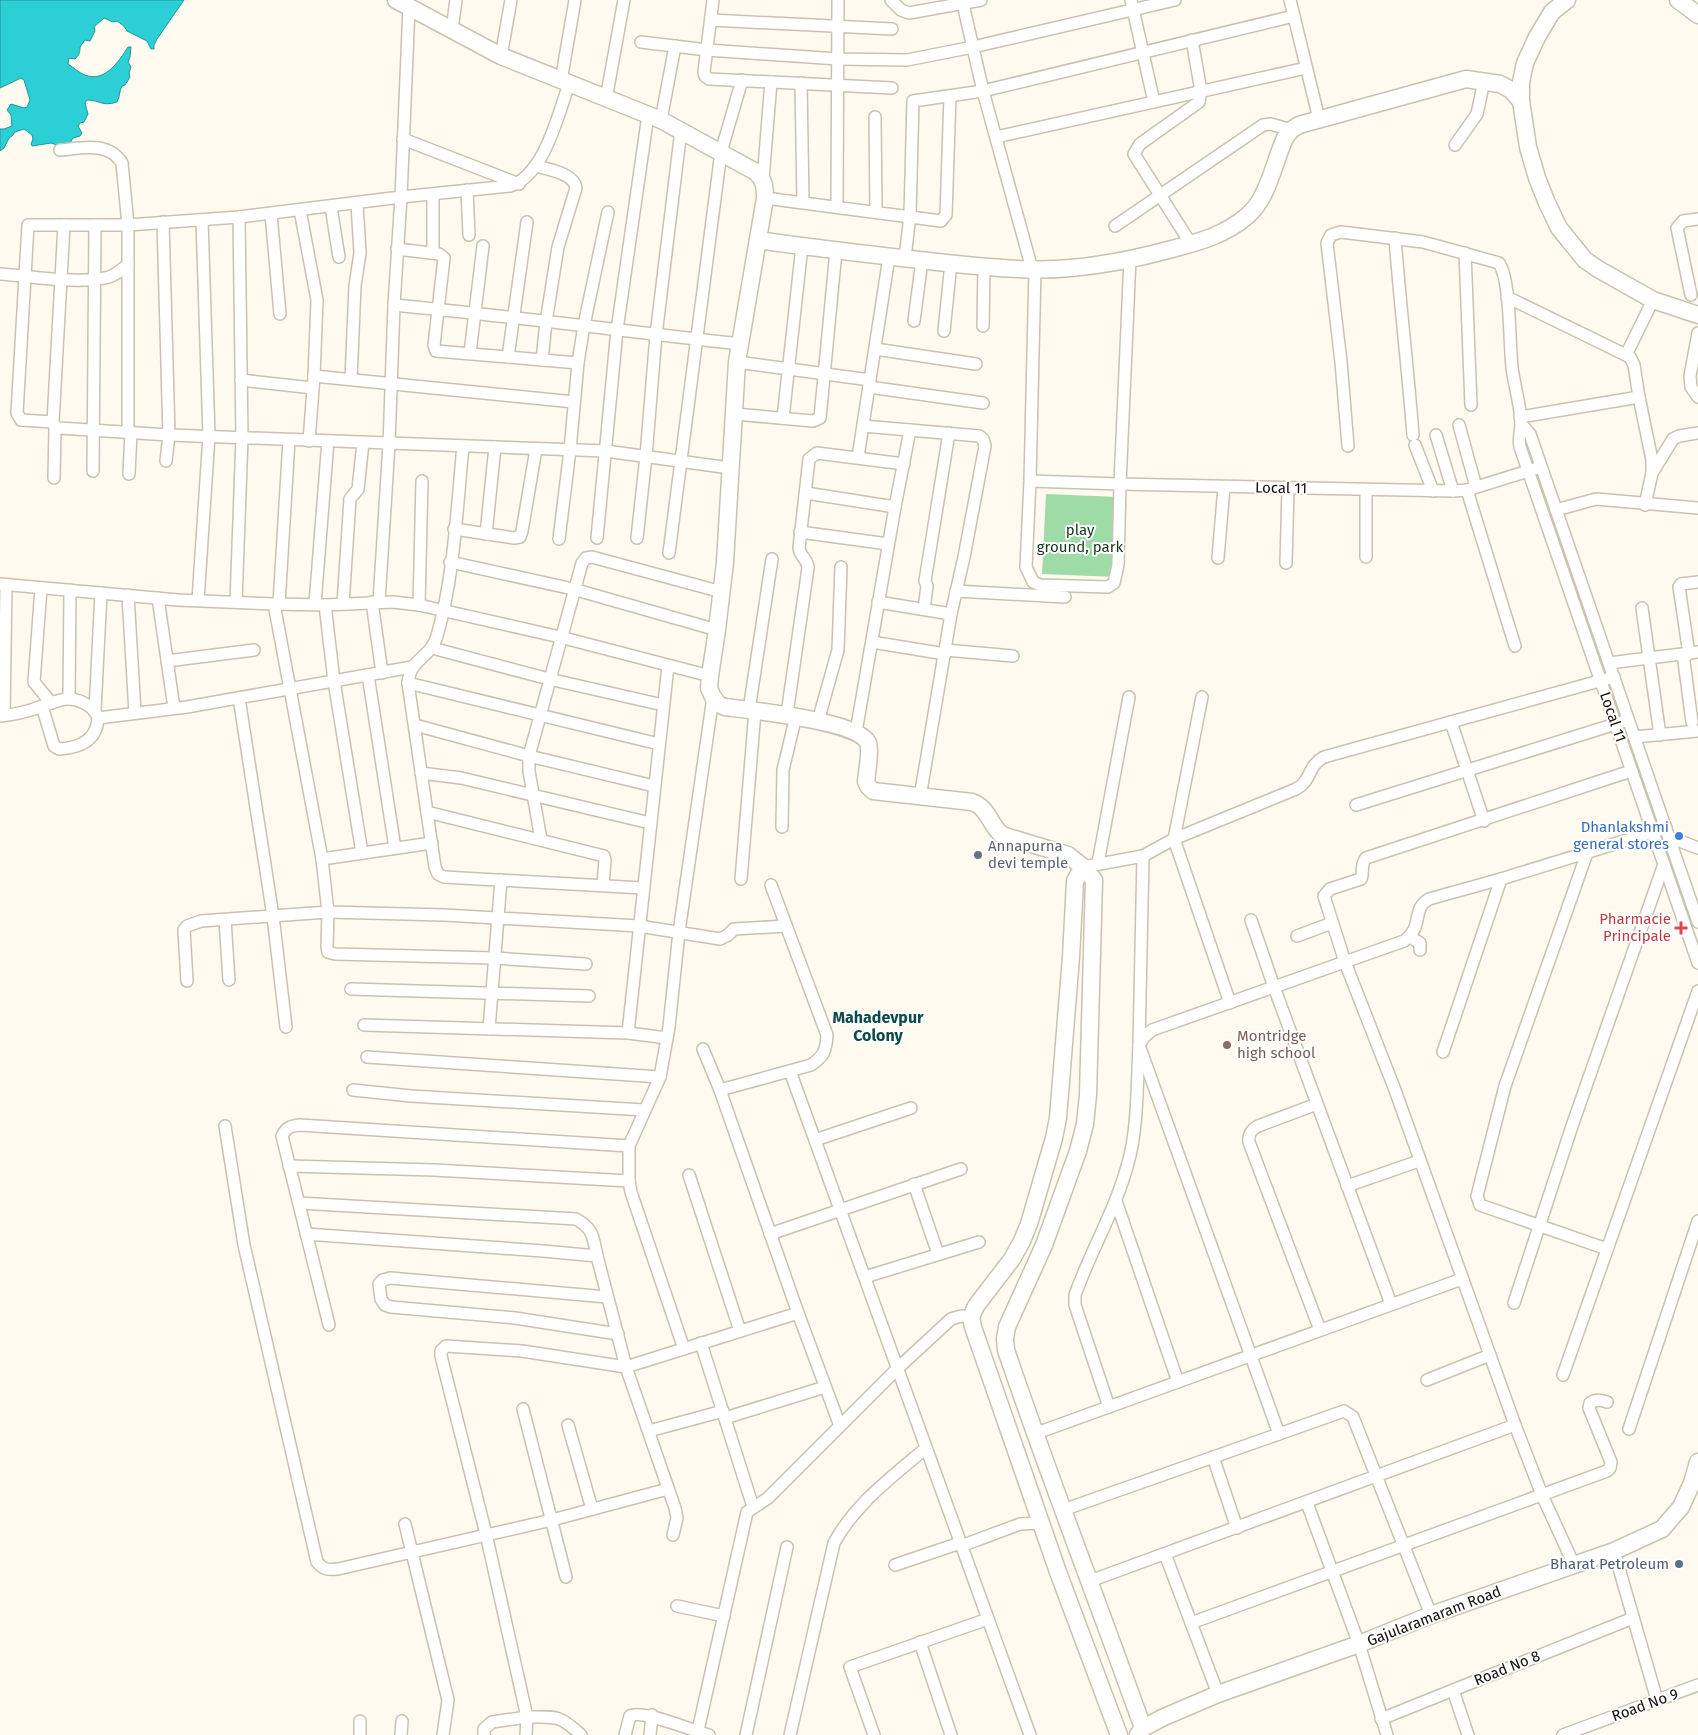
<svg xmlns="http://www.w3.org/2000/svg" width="1698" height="1735" font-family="'Fira Sans',sans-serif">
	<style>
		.green { fill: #9edba6 }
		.water { fill: #2bcfd5; stroke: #239598 }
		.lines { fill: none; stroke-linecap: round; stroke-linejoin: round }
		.street-casing { stroke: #c9c2b0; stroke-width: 14 }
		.secondary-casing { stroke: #c9c2b0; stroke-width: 19 }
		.street { stroke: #fff; stroke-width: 11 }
		.secondary { stroke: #fff; stroke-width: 16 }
		.shop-dot { fill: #3f7fe0; stroke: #fff; stroke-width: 2 }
		.worship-dot { fill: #6b7280; stroke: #fff; stroke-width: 2 }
		.health-dot { fill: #e0444e; stroke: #fff; stroke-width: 2 }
		.education-dot { fill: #8d6e63; stroke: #fff; stroke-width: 2 }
		.service-dot { fill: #5c6f8a; stroke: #fff; stroke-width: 2 }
		.labels { text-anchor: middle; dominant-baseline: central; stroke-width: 4; stroke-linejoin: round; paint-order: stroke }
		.street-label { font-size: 15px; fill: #100e08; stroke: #fff }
		.park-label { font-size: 15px; fill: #14361b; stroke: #fff }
		.shop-label { font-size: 15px; fill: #366cbe; stroke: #fff; text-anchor: end }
		.worship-label { font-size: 15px; fill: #5b616d; stroke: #fff; text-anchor: start }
		.health-label { font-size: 15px; fill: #be3a42; stroke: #fff; text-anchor: end }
		.education-label { font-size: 15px; fill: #785e54; stroke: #fff; text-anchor: start }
		.service-label { font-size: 15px; fill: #4e5e75; stroke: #fff; text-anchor: end }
		.neighbourhood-label { font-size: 16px; font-weight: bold; fill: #0d4b48; stroke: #fff }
	</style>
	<rect width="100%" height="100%" fill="#fefaef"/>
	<path class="green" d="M 1046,494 L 1118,497 L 1117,577 L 1042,574 Z"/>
	<path class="water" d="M 0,0 L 184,0 L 157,39 L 154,45 L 154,49 L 151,49 L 147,41 L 127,31 C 125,26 121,24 117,21 L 113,22 L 104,18 L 94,27 L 95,31 L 90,41 L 85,40 L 80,47 C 80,53 79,55 75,59 L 69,58 L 68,64 C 73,67 79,73 85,75 C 105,83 119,61 128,47 L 131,47 L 130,57 L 128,62 L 131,67 L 129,73 L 130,77 L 125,85 L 122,86 C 119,91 120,97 117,102 C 101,107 101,100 87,100 L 85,103 L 88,114 L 84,122 L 80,123 L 78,126 L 82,133 L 80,136 L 73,138 L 70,143 L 60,146 L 51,143 L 32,146 L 31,144 L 33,139 L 32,135 L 24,129 L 15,132 L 12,136 L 9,138 L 4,148 L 0,151 L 0,129 L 4,129 L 12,126 L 11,115 L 7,110 L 11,104 L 24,108 L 27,107 L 30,100 L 24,80 L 21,78 L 0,88 Z"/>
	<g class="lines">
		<defs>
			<g id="street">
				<path d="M 713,0 L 704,72 L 705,76 L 709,79 L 892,88"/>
				<path d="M 891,0 L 901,10 L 909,13 L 981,0"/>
				<path d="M 962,0 L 983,91 L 1032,269"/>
				<path d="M 1131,0 L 1154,102"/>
				<path d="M 1290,0 L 1319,119"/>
				<path d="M 711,20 L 892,29"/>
				<path d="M 452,30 L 456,0"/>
				<path d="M 641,42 L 707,50 L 838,59 L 907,60 L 973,47 L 1175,0"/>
				<path d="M 501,56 L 511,0"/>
				<path d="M 561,81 L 575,0"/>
				<path d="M 801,83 L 803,202"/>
				<path d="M 606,99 L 624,0"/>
				<path d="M 875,117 L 876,211"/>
				<path d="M 661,120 L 675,46"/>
				<path d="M 996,137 L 1306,68"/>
				<path d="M 403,139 L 519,184"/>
				<path d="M 1455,145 L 1477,114 L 1484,81"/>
				<path d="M 537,166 C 549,170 574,173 576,188 L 558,247 L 546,322 L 542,360"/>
				<path d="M 763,179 L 771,82"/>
				<path d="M 467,190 L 469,235"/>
				<path d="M 433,194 L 433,253"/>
				<path d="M 765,198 L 941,221 L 946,215 L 950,96"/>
				<path d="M 837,206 L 838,0"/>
				<path d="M 331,207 L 339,257"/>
				<path d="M 300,210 L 317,300 L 314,376 L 309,441"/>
				<path d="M 271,214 L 280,314"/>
				<path d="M 163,222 L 169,435 L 606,451 L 730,468"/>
				<path d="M 64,225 L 53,422 L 55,427 L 59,428 L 169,435 L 166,461"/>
				<path d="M 1115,226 L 1263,125 L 1271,124 L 1291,130"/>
				<path d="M 1395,238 C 1400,304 1408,370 1413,435"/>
				<path d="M 1191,244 L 1134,154 L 1140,144 L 1199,102 L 1201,91 L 1192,40"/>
				<path d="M 397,249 L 439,254 L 444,258 L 434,345 L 436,351 L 578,363"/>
				<path d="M 1465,253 L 1471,405"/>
				<path d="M 905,258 L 910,215 L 913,101 L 983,91 L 1294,16"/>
				<path d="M 1130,259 L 1120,484 L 1453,491 L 1467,490 L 1541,467"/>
				<path d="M 0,274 C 31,276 79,285 109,277 C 117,274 122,270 128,264 L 128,225 L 122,163 C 108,141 82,148 60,150"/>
				<path d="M 1691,295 L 1677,228 L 1683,221 L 1698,219"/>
				<path d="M 1507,297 L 1630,357 L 1634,365 L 1639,397"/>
				<path d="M 394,305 C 509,316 624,331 740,344"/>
				<path d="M 914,321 L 922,260"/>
				<path d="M 983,326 L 984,266"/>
				<path d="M 944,331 L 951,263"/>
				<path d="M 1698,333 L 1690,376 L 1691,387 L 1698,397"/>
				<path d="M 875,349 L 976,364"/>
				<path d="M 470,353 L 483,246"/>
				<path d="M 1626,355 L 1653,300"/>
				<path d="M 508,357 L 527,222"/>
				<path d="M 737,362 L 870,380"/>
				<path d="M 314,376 L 574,402"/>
				<path d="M 351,379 L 355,286 L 360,253 L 357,204"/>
				<path d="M 241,380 L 313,388"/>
				<path d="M 869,387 L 983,403"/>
				<path d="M 735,414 L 813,421 L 820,418 L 836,251"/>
				<path d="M 1520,417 L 1639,397 L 1652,460 L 1652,473 L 1645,505"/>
				<path d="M 783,418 L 802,246"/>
				<path d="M 53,422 L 21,420 L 17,413 L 28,225 L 128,225 L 239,217 L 401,197 L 510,186 C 544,176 558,115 569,84"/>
				<path d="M 1521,424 L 1530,434 L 1698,922"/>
				<path d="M 1459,425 L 1476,487"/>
				<path d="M 863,426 L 979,436 L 983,439 L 985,446 L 964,557 L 951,614 L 878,602"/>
				<path d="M 128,432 L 128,264"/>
				<path d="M 1436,435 L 1453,491"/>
				<path d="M 1415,445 L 1433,491"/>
				<path d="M 463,446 C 457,507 454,578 437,636 C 431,658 410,658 408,683 L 435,867 L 438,874 L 444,877 L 643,888"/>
				<path d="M 1348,446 L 1341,362 L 1327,243 L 1331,235 L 1341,232 L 1423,242 L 1499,263 C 1511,282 1509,342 1512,367 C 1514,385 1521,407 1521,424 C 1521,432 1518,438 1520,447 L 1698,963"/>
				<path d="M 858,457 L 889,257"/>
				<path d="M 93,471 L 95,225"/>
				<path d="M 1652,473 L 1673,439 L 1679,436 L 1698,433"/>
				<path d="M 129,474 L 131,433"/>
				<path d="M 54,478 L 55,427"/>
				<path d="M 1030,481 L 1120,484 L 1118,565 L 1114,583 L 1108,587 L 1040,585 L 1033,582 L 1026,567 L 1030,481 L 1035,269"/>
				<path d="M 1467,490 L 1515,646"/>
				<path d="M 806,493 L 895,507"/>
				<path d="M 1556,510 L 1596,499 L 1698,508"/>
				<path d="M 454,529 L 514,538 L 520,537 L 522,531 L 536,449"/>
				<path d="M 800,532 L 888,544"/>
				<path d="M 486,534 L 495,447"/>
				<path d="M 597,538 L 617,330 L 648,115"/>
				<path d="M 637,538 L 646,456 L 656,335 L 681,130"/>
				<path d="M 559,539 L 570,450 L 578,363 L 584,325 L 608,212"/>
				<path d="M 669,553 L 721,152 L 742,80"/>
				<path d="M 1366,557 L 1366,491"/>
				<path d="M 1218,558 L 1224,487"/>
				<path d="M 450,562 L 573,589 L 717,630"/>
				<path d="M 1286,563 L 1288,489"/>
				<path d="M 0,584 L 178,600 L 274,604 L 325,605 L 393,602 L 419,605 L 560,637 L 710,676"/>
				<path d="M 41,588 L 34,682 L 51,703"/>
				<path d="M 956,591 L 1065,597"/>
				<path d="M 128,595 L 135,713"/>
				<path d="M 158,598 L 174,708"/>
				<path d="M 198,600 L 209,436 L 202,220"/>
				<path d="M 236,602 L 242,438 L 239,217"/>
				<path d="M 372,602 L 382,673"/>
				<path d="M 379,602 L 389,444 L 394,305 L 401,197 L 409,7"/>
				<path d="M 274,604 L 322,859 L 328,912 L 444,915 L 639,926 L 720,939 L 728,935 L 734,929 L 786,926"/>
				<path d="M 279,604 L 289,440"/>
				<path d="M 315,604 L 328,441"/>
				<path d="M 343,604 L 350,499 L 358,489 L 363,443"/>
				<path d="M 325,605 L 334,681 L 362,853"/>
				<path d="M 419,605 L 422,481"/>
				<path d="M 1642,608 L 1660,735"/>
				<path d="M 924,609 L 927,586 L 925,581 L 949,433"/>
				<path d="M 872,642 L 945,654"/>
				<path d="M 432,648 L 549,679 L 663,705"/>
				<path d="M 945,650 L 1013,656"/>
				<path d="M 1683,654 L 1692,722"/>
				<path d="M 1689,654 L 1679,587 L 1681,584 L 1698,582"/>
				<path d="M 167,661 L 254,650"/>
				<path d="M 1609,663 L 1698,652"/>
				<path d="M 368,675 L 395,848"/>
				<path d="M 408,683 L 659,744"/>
				<path d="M 1202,697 L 1174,839 L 1230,1003"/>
				<path d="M 239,698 L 273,916 L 286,1027"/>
				<path d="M 69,699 L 70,590"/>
				<path d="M 42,706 L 54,746 L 59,749 C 79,748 97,741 98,718"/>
				<path d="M 95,710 L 101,593"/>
				<path d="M 749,710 L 772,559"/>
				<path d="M 787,714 L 808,568 C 808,559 800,557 799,548 L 809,459 L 817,453 L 904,464"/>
				<path d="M 4,715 L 6,585"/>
				<path d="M 0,716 C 15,715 29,711 43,706 C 52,703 61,698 70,699 C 82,700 94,707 98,718 L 187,707 L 412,667"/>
				<path d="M 818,721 L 838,650 L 841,567"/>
				<path d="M 1451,722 L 1484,821"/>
				<path d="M 415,725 L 529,756 L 654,786"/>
				<path d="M 856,732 L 895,507 L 910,430"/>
				<path d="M 1634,737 L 1698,731"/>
				<path d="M 421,773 L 461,778 L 650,823"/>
				<path d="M 920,797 L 951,614"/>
				<path d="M 1356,805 L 1622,722"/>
				<path d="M 427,812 L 600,855 L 604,856 L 605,860 L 603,885"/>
				<path d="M 782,827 L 783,770 L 796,716"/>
				<path d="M 1669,837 L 1698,848"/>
				<path d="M 541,840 L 529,771 L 529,756 L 582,563 L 586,558 L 592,557 L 722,592"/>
				<path d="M 1587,853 L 1505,1086 L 1477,1196 L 1480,1205 L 1607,1249"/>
				<path d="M 1143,856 L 1139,1045 L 1279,1434"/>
				<path d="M 322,859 L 432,843"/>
				<path d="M 1098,863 L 1129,697"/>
				<path d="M 1083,867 L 1143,856 L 1174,839 L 1296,789 C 1312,781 1307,766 1324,757 L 1614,677"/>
				<path d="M 741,879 L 755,711"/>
				<path d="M 225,920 L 229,980"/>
				<path d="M 1251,920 L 1274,987 L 1391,1304"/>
				<path d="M 1297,936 L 1332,923"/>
				<path d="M 1410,937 L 1420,943 L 1420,950"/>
				<path d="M 187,981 L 184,930 L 187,926 L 201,921 L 328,912 L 327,947 L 328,952 L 335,954 L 494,958 L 586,964"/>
				<path d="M 351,989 L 589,996"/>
				<path d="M 364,1025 L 628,1033 L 668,666"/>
				<path d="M 489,1029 L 501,880"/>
				<path d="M 628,1033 L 667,1038"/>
				<path d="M 703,1049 L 720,1090 L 798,1313 L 840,1426"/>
				<path d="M 1443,1052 L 1501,879"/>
				<path d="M 367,1057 L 660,1077"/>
				<path d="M 790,1071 L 1030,1735"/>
				<path d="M 353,1090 L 411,1096 L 644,1110"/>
				<path d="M 720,1090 L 811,1065 C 824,1056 826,1051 827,1035 L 771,885"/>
				<path d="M 1317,1104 L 1258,1126 C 1251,1130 1248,1134 1249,1142 L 1320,1330"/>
				<path d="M 225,1126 L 244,1245 L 317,1562 C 324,1570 328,1570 338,1569 L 552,1520 L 668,1489"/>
				<path d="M 815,1140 L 911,1108"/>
				<path d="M 289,1166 L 434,1170 L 629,1181"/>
				<path d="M 689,1175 L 740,1331"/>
				<path d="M 914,1184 L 938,1254"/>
				<path d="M 1347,1186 L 1419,1161"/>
				<path d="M 1116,1201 L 1178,1382"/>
				<path d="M 299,1203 L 576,1219 C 594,1229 593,1238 597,1256"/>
				<path d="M 306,1234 L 543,1251 L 597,1256 L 626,1367 L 675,1508 L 677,1518 L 673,1535"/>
				<path d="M 770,1234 L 961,1169"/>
				<path d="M 865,1277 L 979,1242"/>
				<path d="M 607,1297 L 390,1278 L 383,1280 L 379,1284 L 381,1299 L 385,1305 L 391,1307 L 515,1318 L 618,1334"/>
				<path d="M 1514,1303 L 1572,1126 L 1664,864"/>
				<path d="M 329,1325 L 282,1136 C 286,1128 290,1126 300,1125 L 629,1146"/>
				<path d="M 701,1343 L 753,1507"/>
				<path d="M 684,1349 L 631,1192 L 629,1181 L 629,1146 L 660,1077 L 669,1027 L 679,932 L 713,697"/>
				<path d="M 1563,1375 L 1698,991"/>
				<path d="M 1427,1380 L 1490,1355"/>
				<path d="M 1109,1407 L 1075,1305 L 1075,1295 C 1091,1250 1116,1209 1128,1163 C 1138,1129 1137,1081 1139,1045 L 1144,1037 L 1152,1030 L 1404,941 C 1424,927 1411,909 1429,899 L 1501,879 L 1666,828"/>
				<path d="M 523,1409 L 566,1577"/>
				<path d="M 725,1418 L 825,1387"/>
				<path d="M 568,1425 L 592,1509"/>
				<path d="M 1629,1429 L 1698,1221"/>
				<path d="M 649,1431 L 723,1411"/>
				<path d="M 1034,1434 L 1462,1279"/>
				<path d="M 1213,1457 L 1237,1528"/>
				<path d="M 1307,1503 L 1359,1644 L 1387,1735"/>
				<path d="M 1063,1510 L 1344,1411 L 1353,1417 L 1431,1615"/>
				<path d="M 405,1524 L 448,1700 L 443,1735"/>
				<path d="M 961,1546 L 1020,1524 L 1041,1523"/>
				<path d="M 1614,1551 L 1657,1700"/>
				<path d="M 1165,1554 L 1218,1694"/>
				<path d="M 895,1565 L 960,1543"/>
				<path d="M 1574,1565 L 1542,1495 L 1515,1425 L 1395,1090 L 1345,962 L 1324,896 L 1330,889 L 1361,879 C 1364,872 1360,865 1366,858 L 1631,771"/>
				<path d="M 1090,1581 L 1515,1425"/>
				<path d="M 677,1606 L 724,1616"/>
				<path d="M 1191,1623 L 1607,1471 L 1610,1468 L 1611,1462 L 1589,1408 L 1590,1403 C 1596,1399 1601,1400 1607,1402"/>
				<path d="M 920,1642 L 951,1735"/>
				<path d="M 1453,1690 L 1468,1735"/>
				<path d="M 1381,1719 L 1633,1618"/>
				<path d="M 360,1735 L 360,1721"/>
				<path d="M 401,1735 L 402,1721"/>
				<path d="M 484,1735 L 484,1729 L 492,1722 L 527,1717 L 526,1735"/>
				<path d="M 581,1735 C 558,1714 557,1717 527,1717 L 486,1534 L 441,1356 L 441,1351 L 446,1346 L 522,1351 L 626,1367 L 798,1313"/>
				<path d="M 625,1735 L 630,1716 C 642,1709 693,1731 709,1735"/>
				<path d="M 650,1735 L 652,1715"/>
				<path d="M 697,1735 L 747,1512 L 768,1498 L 898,1368 L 951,1319 L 961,1316 L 971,1317"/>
				<path d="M 746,1735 L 787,1547"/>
				<path d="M 790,1735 L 834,1543 C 855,1504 893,1476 926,1448"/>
				<path d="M 874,1735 L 850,1667 L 988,1619"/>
				<path d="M 1563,1735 L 1698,1685"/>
			</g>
			<g id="secondary">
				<path d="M 396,0 L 501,56 L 661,120 L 756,172 C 764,180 765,186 765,198 L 737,362 L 725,562 L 717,630 L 710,676 L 709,688 L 713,697 L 718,704 L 725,707 C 749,710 859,721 868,743 C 871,751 867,772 866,781 L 868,786 L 873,791 L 972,802 C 989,808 989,824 1002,835 L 1068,855 L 1083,867 L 1094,880 L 1088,1095 L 1085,1124 L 1078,1151 L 1044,1245 L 1007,1327 L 1005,1339 L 1006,1350 C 1049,1477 1098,1602 1143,1728"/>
				<path d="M 1567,0 L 1552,12 L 1537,37 L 1525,63 L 1521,82 L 1521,101 L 1528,147 L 1537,178 L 1547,203 L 1559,228 L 1585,260 L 1598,269 L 1653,300 L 1698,315"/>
				<path d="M 1678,0 L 1698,15"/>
				<path d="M 758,240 C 820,249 883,256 946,263 C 987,267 1030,272 1071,268 C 1105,265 1139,258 1172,249 C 1199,242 1225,235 1247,216 C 1268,199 1274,162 1285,138 L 1291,130 L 1299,125 L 1466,79 L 1500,84 L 1511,90 L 1521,101"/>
				<path d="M 1083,867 L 1075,881 L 1071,957 L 1058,1118 L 1054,1138 L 1029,1224 L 1022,1241 L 1012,1259 L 976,1306 L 971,1317 L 973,1327 L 1058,1572 L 1119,1735"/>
				<path d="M 1138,1735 L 1143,1728 L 1164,1717 L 1218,1694 L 1359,1644 L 1431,1615 L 1614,1551 L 1662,1529 L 1681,1507 L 1692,1483 L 1698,1462"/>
			</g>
		</defs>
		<use href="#street" class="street-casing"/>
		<use href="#secondary" class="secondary-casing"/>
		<use href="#street" class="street"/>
		<use href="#secondary" class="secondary"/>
	</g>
	<circle class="shop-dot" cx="1679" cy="836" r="5"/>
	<circle class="worship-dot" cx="978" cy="855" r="5"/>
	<path class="health-dot" d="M1678.5 920.5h5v5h5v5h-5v5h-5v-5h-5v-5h5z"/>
	<circle class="education-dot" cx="1227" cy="1045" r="5"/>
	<circle class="service-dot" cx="1679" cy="1564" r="5"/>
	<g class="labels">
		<g class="street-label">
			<text transform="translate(1281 488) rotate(1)">Local 11</text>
			<text transform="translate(1613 717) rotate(71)">Local 11</text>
			<text transform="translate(1434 1616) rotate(-21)">Gajularamaram Road</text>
			<text transform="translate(1507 1668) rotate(-22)">Road No 8</text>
			<text transform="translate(1645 1705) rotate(-20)">Road No 9</text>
		</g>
		<g class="park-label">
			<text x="1080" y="530">play<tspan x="1080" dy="17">ground, park</tspan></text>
		</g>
		<g class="shop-label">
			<text x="1669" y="827">Dhanlakshmi<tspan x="1669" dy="17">general stores</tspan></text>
		</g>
		<g class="worship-label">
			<text x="988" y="846">Annapurna<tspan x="988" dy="17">devi temple</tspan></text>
		</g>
		<g class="health-label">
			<text x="1671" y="919">Pharmacie<tspan x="1671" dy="17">Principale</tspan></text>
		</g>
		<g class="education-label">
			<text x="1237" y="1036">Montridge<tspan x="1237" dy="17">high school</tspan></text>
		</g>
		<g class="service-label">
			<text x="1669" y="1564">Bharat Petroleum</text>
		</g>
		<g class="neighbourhood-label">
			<text x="878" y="1017">Mahadevpur<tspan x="878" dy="18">Colony</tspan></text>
		</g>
	</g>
</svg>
